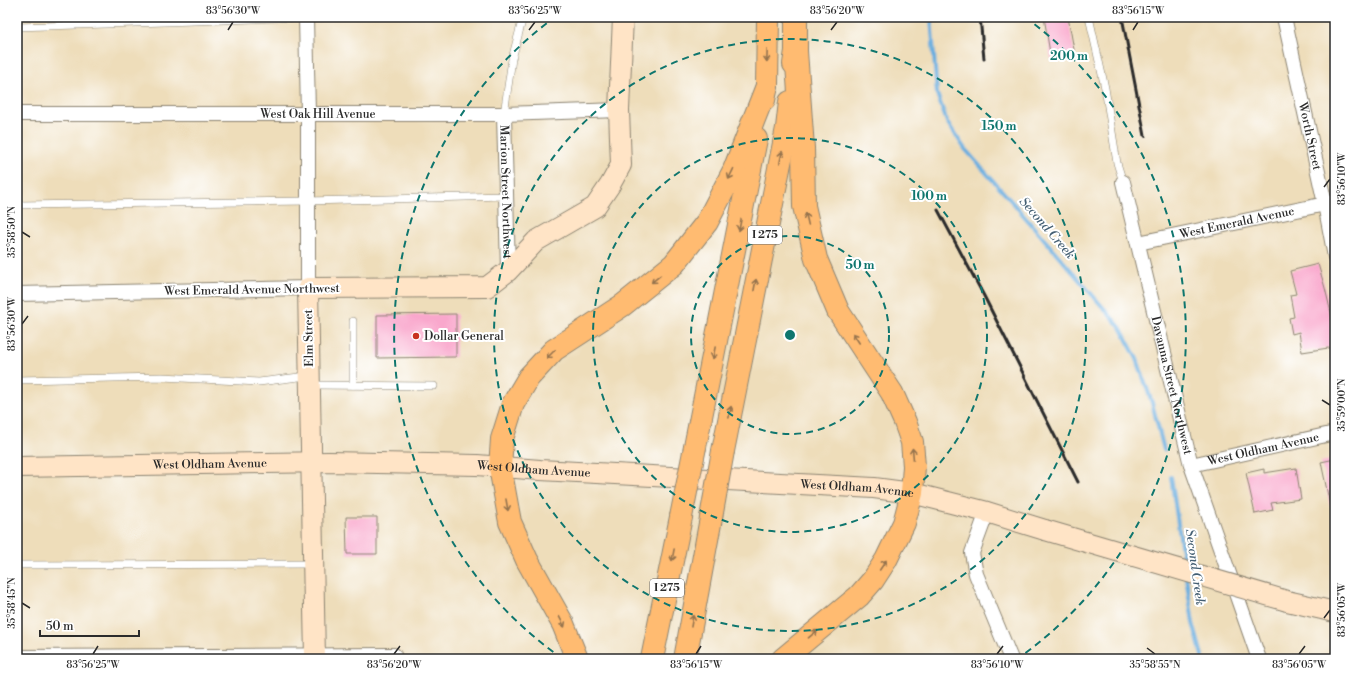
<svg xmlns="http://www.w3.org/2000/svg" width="1352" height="676" font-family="'Libre Bodoni',serif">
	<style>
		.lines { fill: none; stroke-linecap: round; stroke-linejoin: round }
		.stream { stroke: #6aaedf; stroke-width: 4 }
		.building { fill: #f9a7cc }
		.lane-casing { stroke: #8c8472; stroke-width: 8 }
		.street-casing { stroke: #8c8472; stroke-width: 16 }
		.secondary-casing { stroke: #8c8472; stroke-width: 22 }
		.highway-casing { stroke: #8c8472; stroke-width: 24 }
		.lane { stroke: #fff; stroke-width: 7 }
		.street { stroke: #fff; stroke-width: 14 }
		.secondary { stroke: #ffe4c6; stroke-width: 20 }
		.highway { stroke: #ffbb71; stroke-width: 22 }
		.rail { stroke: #2b2b2b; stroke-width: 3 }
		.secondary-bridge-casing { stroke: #8c8472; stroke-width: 22; stroke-linecap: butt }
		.highway-bridge-casing { stroke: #8c8472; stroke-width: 24; stroke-linecap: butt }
		.secondary-bridge { stroke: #ffe4c6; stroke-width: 20 }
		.highway-bridge { stroke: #ffbb71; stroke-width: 22 }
		.oneway { stroke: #95734e }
		.ticks { fill: none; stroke: #2b2b2b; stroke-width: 1.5 }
		.ring { fill: none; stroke: #0f766e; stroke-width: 2; stroke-dasharray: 7 5 }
		.poi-dot { fill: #c8321e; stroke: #fff; stroke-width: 1.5 }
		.labels { text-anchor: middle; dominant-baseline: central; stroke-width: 4; stroke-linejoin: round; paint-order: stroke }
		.shield { fill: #fff; stroke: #6b6b6b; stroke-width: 1 }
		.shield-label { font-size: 11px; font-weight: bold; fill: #2b2b2b }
		.street-label { font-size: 12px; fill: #2b2b2b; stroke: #fff }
		.poi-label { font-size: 12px; fill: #2b2b2b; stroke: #fff; text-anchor: start }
		.water-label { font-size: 13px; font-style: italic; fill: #445f73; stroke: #fff }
		.centre { fill: #0f766e; stroke: #fff; stroke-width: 2 }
		.ring-label { font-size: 12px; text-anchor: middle; font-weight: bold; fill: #0f766e; stroke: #fff; stroke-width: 4; stroke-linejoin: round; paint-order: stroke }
		.neatline { fill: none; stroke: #2b2b2b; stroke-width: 1.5 }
		.ticks-label { font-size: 10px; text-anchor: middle; fill: #2b2b2b }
	</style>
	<rect width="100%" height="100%" fill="#fff"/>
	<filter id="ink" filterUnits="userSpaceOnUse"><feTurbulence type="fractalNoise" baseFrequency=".025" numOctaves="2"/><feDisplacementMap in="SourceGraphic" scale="8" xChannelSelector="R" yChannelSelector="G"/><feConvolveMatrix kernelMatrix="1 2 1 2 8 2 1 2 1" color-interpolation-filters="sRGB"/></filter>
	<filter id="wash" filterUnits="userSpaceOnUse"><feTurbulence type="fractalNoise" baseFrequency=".012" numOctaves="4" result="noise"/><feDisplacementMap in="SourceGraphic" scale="16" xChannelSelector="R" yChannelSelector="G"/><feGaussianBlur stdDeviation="0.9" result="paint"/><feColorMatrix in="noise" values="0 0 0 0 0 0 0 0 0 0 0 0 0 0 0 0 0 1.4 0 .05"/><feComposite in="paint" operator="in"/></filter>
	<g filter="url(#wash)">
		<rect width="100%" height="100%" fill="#eeddba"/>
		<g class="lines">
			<g class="stream">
				<path d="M 931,17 L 937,94 L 947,122 L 965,149 L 1012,202 L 1120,327 L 1137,359 L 1152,403 L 1164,450"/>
				<path d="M 1171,477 L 1184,564"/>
				<path d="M 1186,577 L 1193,623 L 1203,659"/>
			</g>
		</g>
		<g id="blocks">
			<g class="building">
				<path d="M 1044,17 L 1068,17 L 1075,55 L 1051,59 Z"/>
				<path d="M 1318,264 L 1325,288 L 1331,313 L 1335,347 L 1302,352 L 1299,332 L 1292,334 L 1289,318 L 1294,317 L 1290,295 L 1296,294 L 1290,271 Z"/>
				<path d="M 456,314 L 456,357 L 377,358 L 377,315 Z"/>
				<path d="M 1335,459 L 1335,504 L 1330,505 L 1321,462 Z"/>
				<path d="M 1296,468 L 1301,499 L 1271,503 L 1273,510 L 1255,514 L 1246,473 L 1264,469 L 1264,473 Z"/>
				<path d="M 346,517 L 377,517 L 377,554 L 347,554 Z"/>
			</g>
		</g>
	</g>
	<g filter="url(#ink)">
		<use href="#blocks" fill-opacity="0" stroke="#8c8472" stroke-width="1"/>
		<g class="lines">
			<defs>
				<g id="lane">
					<path d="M 1089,17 L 1105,88 L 1117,163 L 1123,182"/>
					<path d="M 17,27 L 309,17"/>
					<path d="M 504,114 L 512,59 L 523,17"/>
					<path d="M 17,205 L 308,201 L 506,196"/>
					<path d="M 353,321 L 353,385"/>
					<path d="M 17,380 L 162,377 L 259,382 L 307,376"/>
					<path d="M 312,385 L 434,386"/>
					<path d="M 17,565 L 311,564"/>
				</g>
				<g id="street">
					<path id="s1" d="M 1284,17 L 1325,204 L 1335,257"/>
					<path id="s2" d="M 17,114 L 504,114 L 619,110"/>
					<path id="s3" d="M 504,114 L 508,271"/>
					<path id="s4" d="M 1123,182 L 1191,465 L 1259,659"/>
					<path id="s5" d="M 1138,243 L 1335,202"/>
					<path d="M 17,294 L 308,288 L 308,114 L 306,17"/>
					<path id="s6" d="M 1191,465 L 1335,433"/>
					<path d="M 987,512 L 972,553 L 976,574 L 1011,659"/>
					<path d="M 17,657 L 394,655"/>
				</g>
				<g id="secondary">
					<path id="s7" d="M 17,467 L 329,462 L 477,465 L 540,470 L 874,488 L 912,493 L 987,512 L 1045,530"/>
					<path d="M 1287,601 L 1335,612"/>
					<path d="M 315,659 L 308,288 L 487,287 L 508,271 L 536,241 L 595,207 L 610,185 L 621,165 L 619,110 L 623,17"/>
				</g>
				<g id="highway">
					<path d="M 794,64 L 796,51 L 796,17"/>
					<path d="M 764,100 L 767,86 L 768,17"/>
					<path d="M 695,447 L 756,139"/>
					<path d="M 723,451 L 787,128 L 790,102"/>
					<path d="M 577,659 L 563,624 L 527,560 L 510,522 L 500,467 L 502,439 L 513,404 L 529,377 L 554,350 L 623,305 L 674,264 L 707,222 L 734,170 L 767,86"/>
					<path d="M 652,659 L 681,517"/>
					<path d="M 685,659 L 711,518"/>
					<path d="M 783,659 L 859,596 L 873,580 L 886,560 L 904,523 L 912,493 L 914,466 L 912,442 L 905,422 L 892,393 L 838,311 L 816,259 L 804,206 L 803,148 L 796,51"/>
				</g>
			</defs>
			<use href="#lane" class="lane-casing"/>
			<use href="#street" class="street-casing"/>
			<use href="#secondary" class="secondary-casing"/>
			<use href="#highway" class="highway-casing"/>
			<use href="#lane" class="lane"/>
			<use href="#street" class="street"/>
			<use href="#secondary" class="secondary"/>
			<use href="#highway" class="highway"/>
			<g class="rail">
				<path d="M 980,17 L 984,59"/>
				<path d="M 1122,17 L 1145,136"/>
				<path d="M 938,210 L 984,296 L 1078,482"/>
			</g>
			<defs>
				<path id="secondary-bridge" d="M 1045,530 L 1287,601"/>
				<g id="highway-bridge">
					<path d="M 681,517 L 695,447"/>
					<path d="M 711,518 L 723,451"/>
				</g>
			</defs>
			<use href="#secondary-bridge" class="secondary-bridge-casing"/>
			<use href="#highway-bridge" class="highway-bridge-casing"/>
			<use href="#secondary-bridge" class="secondary-bridge"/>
			<use href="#highway-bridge" class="highway-bridge"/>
		</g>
		<defs><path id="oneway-shaft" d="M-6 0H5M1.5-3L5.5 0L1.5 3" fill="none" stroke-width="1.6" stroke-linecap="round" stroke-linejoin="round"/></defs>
		<g class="oneway">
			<use href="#oneway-shaft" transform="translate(767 56) rotate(92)"/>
			<use href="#oneway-shaft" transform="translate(781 157) rotate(-79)"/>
			<use href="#oneway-shaft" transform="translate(731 174) rotate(116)"/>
			<use href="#oneway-shaft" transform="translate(807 219) rotate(-103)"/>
			<use href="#oneway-shaft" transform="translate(740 225) rotate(101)"/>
			<use href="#oneway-shaft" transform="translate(656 279) rotate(141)"/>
			<use href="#oneway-shaft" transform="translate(755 285) rotate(-79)"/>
			<use href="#oneway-shaft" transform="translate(856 338) rotate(-123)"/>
			<use href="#oneway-shaft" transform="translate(714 353) rotate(101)"/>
			<use href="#oneway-shaft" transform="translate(551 354) rotate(135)"/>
			<use href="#oneway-shaft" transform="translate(730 412) rotate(-79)"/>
			<use href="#oneway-shaft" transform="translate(913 454) rotate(-95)"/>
			<use href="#oneway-shaft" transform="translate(507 505) rotate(80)"/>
			<use href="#oneway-shaft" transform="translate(673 555) rotate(101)"/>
			<use href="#oneway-shaft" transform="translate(883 565) rotate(-56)"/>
			<use href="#oneway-shaft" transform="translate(692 621) rotate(-80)"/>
			<use href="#oneway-shaft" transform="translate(562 622) rotate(63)"/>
			<use href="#oneway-shaft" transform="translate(813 634) rotate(-40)"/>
		</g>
	</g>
	<path class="ticks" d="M 228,30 L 233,22M 529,30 L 535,22M 831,30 L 837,22M 1133,30 L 1138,22M 1324,187 L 1330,179M 22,232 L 30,237M 22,324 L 28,316M 1322,400 L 1330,405M 22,603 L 30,608M 1324,618 L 1330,610M 1147,648 L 1155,654M 93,654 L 98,646M 394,654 L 400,646M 696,654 L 701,646M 997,654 L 1003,646M 1299,654 L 1305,646"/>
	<g class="ring">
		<circle cx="790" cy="335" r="99"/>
		<circle cx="790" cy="335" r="197"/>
		<circle cx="790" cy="335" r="296"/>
		<path d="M563 659A395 395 0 0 1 555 17M1025 17A395 395 0 0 1 1017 659"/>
	</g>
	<circle class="poi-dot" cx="416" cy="336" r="4"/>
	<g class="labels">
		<g class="shield">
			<rect x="748" y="226" width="34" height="18" rx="3"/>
			<rect x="650" y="579" width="34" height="18" rx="3"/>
		</g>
		<g class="shield-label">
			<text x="765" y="235">I 275</text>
			<text x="667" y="588">I 275</text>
		</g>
		<g class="street-label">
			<text stroke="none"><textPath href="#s2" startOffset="301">West Oak Hill Avenue</textPath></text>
			<text stroke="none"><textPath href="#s1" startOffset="122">Worth Street</textPath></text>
			<text stroke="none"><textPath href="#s3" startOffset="78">Marion Street Northwest</textPath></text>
			<text stroke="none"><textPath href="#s5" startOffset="101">West Emerald Avenue</textPath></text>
			<text transform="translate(252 290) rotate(-1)">West Emerald Avenue Northwest</text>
			<text transform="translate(309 338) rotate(-91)">Elm Street</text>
			<text stroke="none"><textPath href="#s4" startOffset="209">Davanna Street Northwest</textPath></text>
			<text stroke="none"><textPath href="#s6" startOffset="74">West Oldham Avenue</textPath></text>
			<text stroke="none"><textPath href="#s7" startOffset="193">West Oldham Avenue</textPath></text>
			<text stroke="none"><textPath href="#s7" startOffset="517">West Oldham Avenue</textPath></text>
			<text stroke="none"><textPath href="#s7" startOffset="841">West Oldham Avenue</textPath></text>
		</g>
		<g class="poi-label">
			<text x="424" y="336">Dollar General</text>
		</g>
		<g class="water-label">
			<text transform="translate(1047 228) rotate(49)">Second Creek</text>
			<text transform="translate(1195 567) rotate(82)">Second Creek</text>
		</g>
	</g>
	<circle cx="790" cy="335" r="6" class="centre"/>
	<g class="ring-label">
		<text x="1069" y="60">200 m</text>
		<text x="999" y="130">150 m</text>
		<text x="929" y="200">100 m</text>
		<text x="860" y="269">50 m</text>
	</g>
	<rect width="1352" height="676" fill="none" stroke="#fff" stroke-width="44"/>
	<path d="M40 630v6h99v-6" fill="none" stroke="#2b2b2b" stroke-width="2"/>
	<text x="46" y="630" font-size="12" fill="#2b2b2b" stroke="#ffffff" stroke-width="3" paint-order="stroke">50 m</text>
	<rect x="22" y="22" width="1308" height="632" class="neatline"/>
	<g class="ticks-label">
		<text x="233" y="14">83°56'30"W</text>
		<text x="535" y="14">83°56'25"W</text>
		<text x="837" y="14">83°56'20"W</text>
		<text x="1138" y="14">83°56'15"W</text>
		<text transform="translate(1341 179) rotate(-90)" y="4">83°56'10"W</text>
		<text transform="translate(11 232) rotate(-90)" y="4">35°58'50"N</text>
		<text transform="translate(11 324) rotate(-90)" y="4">83°56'30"W</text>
		<text transform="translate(1341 405) rotate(-90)" y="4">35°59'00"N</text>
		<text transform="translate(11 603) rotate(-90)" y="4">35°58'45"N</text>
		<text transform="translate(1341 610) rotate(-90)" y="4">83°56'05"W</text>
		<text x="93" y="668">83°56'25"W</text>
		<text x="394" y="668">83°56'20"W</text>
		<text x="696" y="668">83°56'15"W</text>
		<text x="997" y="668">83°56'10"W</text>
		<text x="1155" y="668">35°58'55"N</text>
		<text x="1299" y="668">83°56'05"W</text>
	</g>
</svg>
